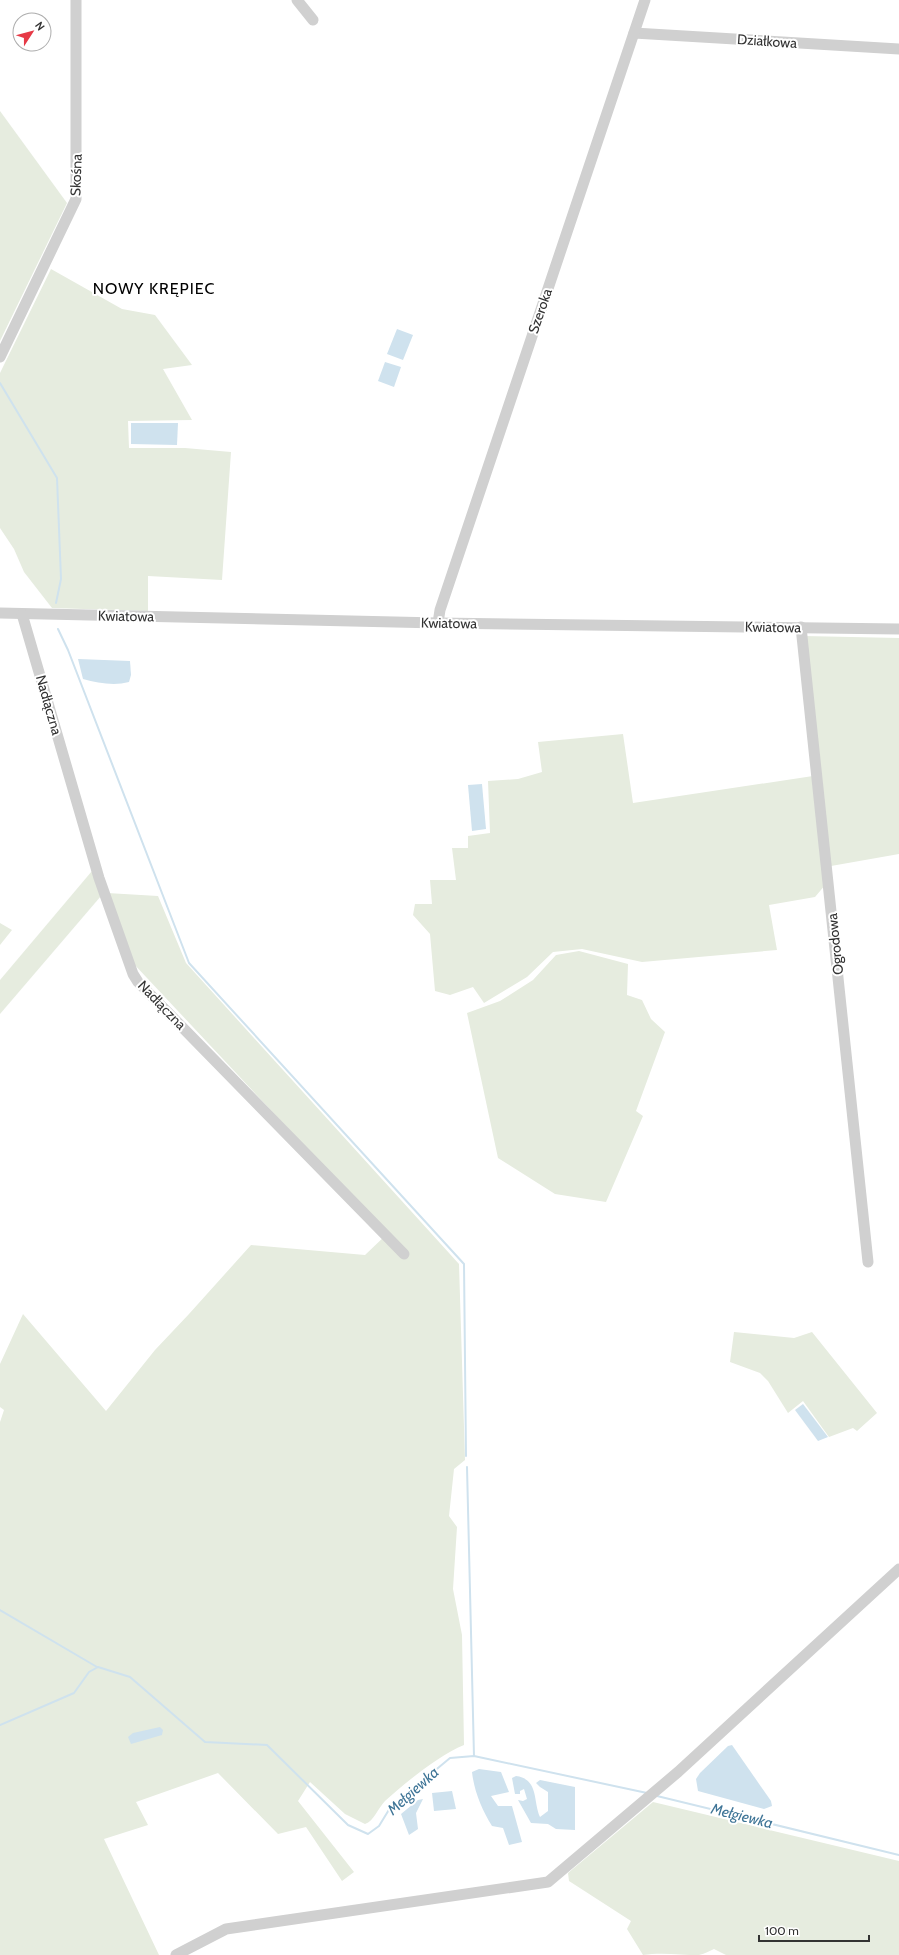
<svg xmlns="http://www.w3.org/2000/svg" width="899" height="1955" font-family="Cabin,sans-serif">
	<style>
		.green { fill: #e6ecdf }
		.water { fill: #cfe2ee }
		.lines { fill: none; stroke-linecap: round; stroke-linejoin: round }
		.stream { stroke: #cfe2ee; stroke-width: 2 }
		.minor { stroke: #d0d0d0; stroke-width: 11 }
		.labels { text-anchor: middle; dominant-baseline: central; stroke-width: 4; stroke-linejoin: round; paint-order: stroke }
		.street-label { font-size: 14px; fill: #333; stroke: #fff }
		.water-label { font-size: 15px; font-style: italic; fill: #3f7597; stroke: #fff }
		.quarter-label { font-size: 16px; letter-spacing: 1px; fill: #000; stroke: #fff }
	</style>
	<rect width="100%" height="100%" fill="#fff"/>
	<g class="green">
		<path d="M 0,111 L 67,203 L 0,341 Z"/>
		<path d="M 51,269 L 122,309 L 155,315 L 192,365 L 163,369 L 192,420 L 128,421 L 129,448 L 185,448 L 231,452 L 222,580 L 148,576 L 148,611 L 52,608 L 24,572 L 14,549 L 0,528 L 0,373 Z"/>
		<path d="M 804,636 L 899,638 L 899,854 L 831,866 Z"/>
		<path d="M 623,734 L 633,803 L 813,776 L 826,884 L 815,897 L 769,905 L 777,950 L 642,962 L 582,949 L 553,952 L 527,977 L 484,1003 L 473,987 L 450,995 L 435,991 L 430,934 L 413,915 L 415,904 L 432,904 L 430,880 L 456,880 L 452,848 L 468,848 L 468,836 L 490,833 L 488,781 L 518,779 L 542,772 L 538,742 Z"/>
		<path d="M 92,871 L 101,896 L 0,1014 L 0,980 Z"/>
		<path d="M 107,893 L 158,896 L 186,963 L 459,1264 L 465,1460 L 454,1469 L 449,1516 L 457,1527 L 453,1589 L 462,1635 L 464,1745 C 439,1755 405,1783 385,1801 C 378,1808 374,1821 365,1824 L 345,1814 L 310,1782 L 298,1801 L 354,1872 L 342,1881 L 306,1827 L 278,1834 L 218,1773 L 136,1802 L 148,1825 L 104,1839 L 159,1955 L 0,1955 L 0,1422 L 4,1410 L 0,1407 L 0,1364 L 23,1314 L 106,1411 L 155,1350 L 189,1314 L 251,1245 L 365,1255 L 387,1234 L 132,962 Z"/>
		<path d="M 0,923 L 12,930 L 0,945 Z"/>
		<path d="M 579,951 L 628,964 L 627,995 L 642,1000 L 651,1019 L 665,1032 L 636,1111 L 643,1116 L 606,1202 L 555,1194 L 498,1158 L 467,1013 L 500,1001 L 533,980 L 556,955 Z"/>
		<path d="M 734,1332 L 794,1338 L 812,1332 L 877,1413 L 857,1431 L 853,1428 L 829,1437 L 803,1401 L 788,1413 L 768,1381 L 760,1373 L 730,1362 Z"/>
		<path d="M 653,1802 L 899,1861 L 899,1955 L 726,1955 L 714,1949 C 709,1951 704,1954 699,1955 C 681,1955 661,1952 643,1955 L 627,1929 L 631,1921 L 569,1881 L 568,1873 Z"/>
	</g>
	<g class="water">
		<path d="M 397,329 L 413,335 L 403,360 L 387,354 Z"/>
		<path d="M 385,362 L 401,367 L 394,387 L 378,381 Z"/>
		<path d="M 131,423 L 178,423 L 177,445 L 131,444 Z"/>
		<path d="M 78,659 L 130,661 L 131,675 L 129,682 C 114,686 98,683 83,679 Z"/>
		<path d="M 482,784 L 486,829 L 472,831 L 468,785 Z"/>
		<path d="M 803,1404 L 828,1437 L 818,1441 L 795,1410 Z"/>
		<path d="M 160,1727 L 163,1730 L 162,1735 L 131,1744 L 128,1737 L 133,1733 Z"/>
		<path d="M 732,1745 L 771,1801 L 772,1806 L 764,1809 L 698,1791 L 696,1779 L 700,1773 L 728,1746 Z"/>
		<path d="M 479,1769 L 501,1772 L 509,1792 L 491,1796 L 498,1806 L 512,1806 L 522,1842 L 509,1845 L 503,1828 L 492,1826 C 482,1810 474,1791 472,1772 Z"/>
		<path d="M 516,1776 C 539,1779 533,1802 540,1817 L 548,1811 L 548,1792 L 540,1787 L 536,1783 L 540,1780 L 575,1787 L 575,1830 L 556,1829 L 548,1824 L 531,1823 L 518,1800 L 523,1801 L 527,1799 L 524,1789 L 520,1791 L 520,1794 L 515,1794 L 512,1778 Z"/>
		<path d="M 452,1791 L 456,1809 L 434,1811 L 432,1793 Z"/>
		<path d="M 423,1799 L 416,1813 L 418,1829 L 409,1835 L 401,1814 L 418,1800 Z"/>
	</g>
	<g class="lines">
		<g class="stream">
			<path d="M 0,383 L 57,478 L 61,579 L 56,603"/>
			<path d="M 58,629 L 68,650 L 189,963 L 464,1264 L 466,1456"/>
			<path d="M 467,1467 L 474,1756"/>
			<path d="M 0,1610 L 97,1667"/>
			<path d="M 0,1725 L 74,1693 L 89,1672 L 98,1667 L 130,1677 L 205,1742 L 267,1745 L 348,1825 L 368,1834 L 379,1826 L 390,1808 L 450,1758 L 474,1756 L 647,1793"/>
			<path d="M 657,1796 L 899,1855"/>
		</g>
		<g class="minor">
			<path d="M 297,0 L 313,20"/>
			<path d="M 634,33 L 899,49"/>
			<path d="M 0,357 L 76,199 L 76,0"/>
			<path d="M 0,613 L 438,623 L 899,629"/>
			<path d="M 22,614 L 99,878 L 133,974 L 138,982 L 404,1254"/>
			<path d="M 438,623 L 440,610 L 645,0"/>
			<path d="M 801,627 L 868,1262"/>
			<path d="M 176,1955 L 226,1929 L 548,1882 L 678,1772 L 899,1569"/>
		</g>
	</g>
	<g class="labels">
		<g class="street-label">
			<text transform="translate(767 41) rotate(4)">Działkowa</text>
			<text transform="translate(76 175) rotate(-88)">Skośna</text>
			<text transform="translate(540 311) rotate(-71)">Szeroka</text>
			<text transform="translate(126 616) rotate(1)">Kwiatowa</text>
			<text transform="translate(449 623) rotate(1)">Kwiatowa</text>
			<text transform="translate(773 627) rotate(1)">Kwiatowa</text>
			<text transform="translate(49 705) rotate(74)">Nadłączna</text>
			<text transform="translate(835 944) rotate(-96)">Ogrodowa</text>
			<text transform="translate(162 1005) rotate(46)">Nadłączna</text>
		</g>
		<g class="water-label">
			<text transform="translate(413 1791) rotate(-42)">Mełgiewka</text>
			<text transform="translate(742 1816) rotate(14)">Mełgiewka</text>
		</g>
		<g class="quarter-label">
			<text x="154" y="288">NOWY KRĘPIEC</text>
		</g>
	</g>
	<g transform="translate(32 32) rotate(54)"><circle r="19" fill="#ffffff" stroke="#adadad"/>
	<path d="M0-3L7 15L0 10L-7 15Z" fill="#e63946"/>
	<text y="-6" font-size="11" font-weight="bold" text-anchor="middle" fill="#333333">N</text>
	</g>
	<path d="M759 1935v6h110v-6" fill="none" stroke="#333333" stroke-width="2"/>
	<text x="765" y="1935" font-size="12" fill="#333333" stroke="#ffffff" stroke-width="3" paint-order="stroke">100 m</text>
</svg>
